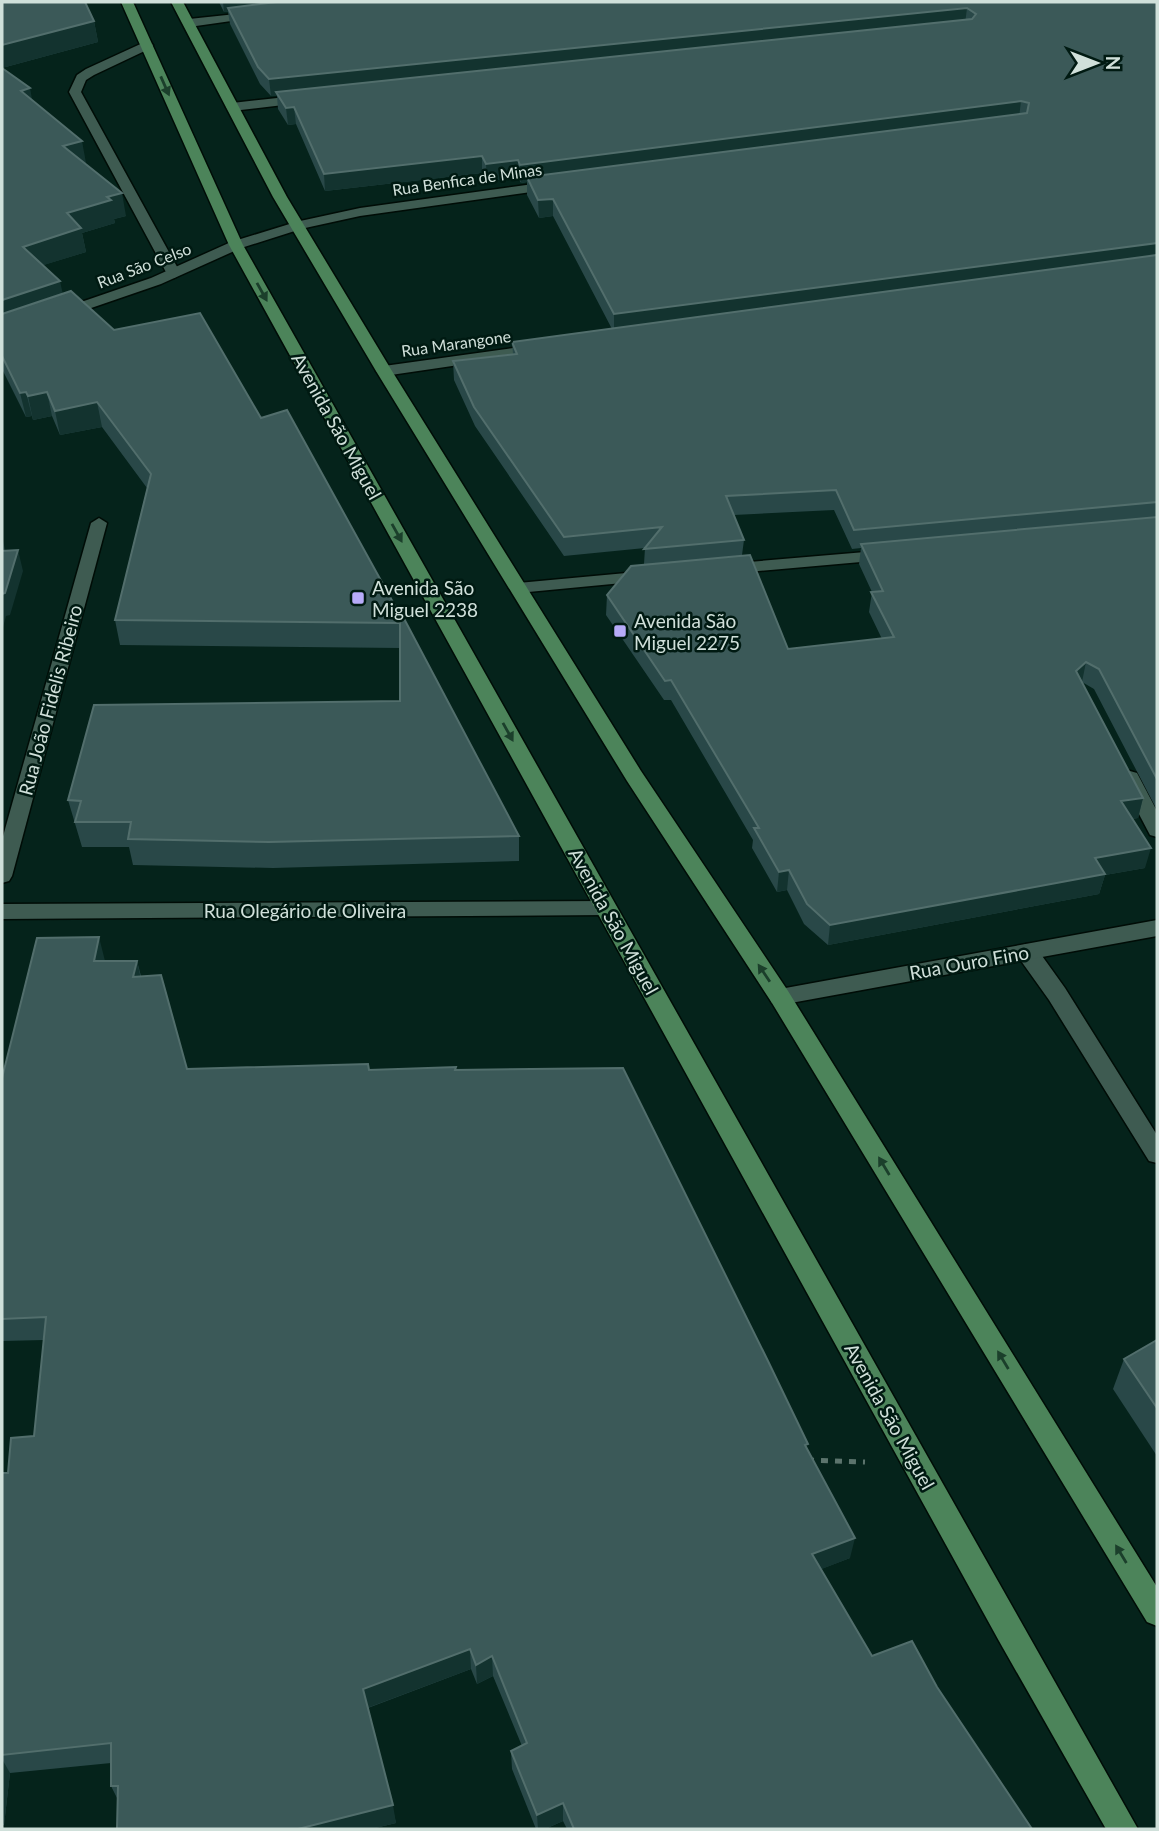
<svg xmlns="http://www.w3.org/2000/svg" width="1159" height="1831" font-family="Lato,sans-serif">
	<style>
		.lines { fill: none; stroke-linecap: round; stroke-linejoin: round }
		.lane-casing { stroke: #000c06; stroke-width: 3 }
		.street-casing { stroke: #000c06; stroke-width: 3 }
		.secondary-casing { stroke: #000c06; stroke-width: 3 }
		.primary-casing { stroke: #000c06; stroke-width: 3 }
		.path { stroke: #5c746d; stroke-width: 5; stroke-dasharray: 7 7; stroke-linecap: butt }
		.lane { fill: #3e5b51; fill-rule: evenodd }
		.street { fill: #3e5b51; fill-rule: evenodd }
		.secondary { fill: #3e5b51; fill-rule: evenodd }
		.primary { fill: #4c845a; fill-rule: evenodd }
		.wall { fill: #294848; fill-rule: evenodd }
		.shaded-wall { fill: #13332f }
		.building { fill: #3b5958; stroke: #526e6c; stroke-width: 2 }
		.oneway { fill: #1b3f2b }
		.poi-dot { fill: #b7abf8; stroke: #001a12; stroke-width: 2.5 }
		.labels { text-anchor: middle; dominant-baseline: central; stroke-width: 5; stroke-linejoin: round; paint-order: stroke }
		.far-street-label { font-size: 16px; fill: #d0e0da; stroke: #001a12 }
		.street-label { font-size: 19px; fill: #d0e0da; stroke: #001a12 }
		.poi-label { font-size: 19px; fill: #d0e0da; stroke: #001a12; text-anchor: start }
	</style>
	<rect width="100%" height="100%" fill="#05231b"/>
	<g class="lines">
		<defs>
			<g id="lane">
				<path d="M 147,41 L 153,45 L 151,48 L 94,75 L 86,80 L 81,92 L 181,274 L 174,278 L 167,274 L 69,92 L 77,75 L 86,69 Z"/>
				<path d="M 1027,944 L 1035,946 L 1065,988 L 1157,1135 L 1157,1163 L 1149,1161 L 1049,1000 L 1019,958 L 1016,952 L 1019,946 Z"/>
			</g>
			<g id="street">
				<path d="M 255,12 L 261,15 L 259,17 L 189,27 L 183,23 L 189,19 Z"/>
				<path d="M 305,95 L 309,96 L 309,102 L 232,111 L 226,107 L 232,103 Z"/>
				<path d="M 555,181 L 562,185 L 560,188 L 360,216 L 296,230 L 289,226 L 291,223 L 360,208 Z"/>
				<path d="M 542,344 L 547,346 L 550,349 L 547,352 L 384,376 L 376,371 L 384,366 Z"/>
				<path d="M 99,518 L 107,523 L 12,876 L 9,881 L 2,883 L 2,840 L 91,523 Z"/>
				<path d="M 889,550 L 895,551 L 898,555 L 895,559 L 725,574 L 716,569 L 725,564 Z"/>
				<path d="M 648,571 L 657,576 L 654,580 L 518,593 L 509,588 L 518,583 Z"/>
				<path d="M 1130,771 L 1137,773 L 1157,811 L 1157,837 L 1150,835 L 1120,778 L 1123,773 Z"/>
				<path d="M 607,901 L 614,903 L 617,908 L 614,913 L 607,915 L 2,919 L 2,904 Z"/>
				<path d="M 1157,920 L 1157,936 L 780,1005 L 772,1003 L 769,997 L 772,991 L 780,989 Z"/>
			</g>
			<path id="secondary" d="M 296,222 L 301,223 L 301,229 L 241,248 L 161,284 L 65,317 L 60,318 L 53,314 L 55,311 L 151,278 L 231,242 Z"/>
			<g id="primary">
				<path d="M 121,2 L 133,2 L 243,245 L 1138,1829 L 1106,1829 L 999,1641 L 229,245 Z"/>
				<path d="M 171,2 L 183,2 L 287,197 L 392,371 L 641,771 L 788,991 L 1157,1587 L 1157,1626 L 1147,1622 L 772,1003 L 627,781 L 376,371 L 273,197 Z"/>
			</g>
		</defs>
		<use href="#lane" class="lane-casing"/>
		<use href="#street" class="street-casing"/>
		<use href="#secondary" class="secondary-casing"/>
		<use href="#primary" class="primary-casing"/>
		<path class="path" d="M 807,1460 L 865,1462"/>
		<use href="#lane" class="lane"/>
		<use href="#street" class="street"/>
		<use href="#secondary" class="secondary"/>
		<use href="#primary" class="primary"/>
	</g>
	<g class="wall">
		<path d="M 2,2 L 94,21 L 98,42 L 2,68 L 32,100 L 86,163 L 85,163 L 126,216 L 114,219 L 115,223 L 82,233 L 86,252 L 43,265 L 63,294 L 114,330 L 261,418 L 287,410 L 519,836 L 519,861 L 273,868 L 133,865 L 129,847 L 82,847 L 68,800 L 400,701 L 400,648 L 120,645 L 115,620 L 147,488 L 102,427 L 60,435 L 52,416 L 33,420 L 32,416 L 26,417 L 2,369 Z"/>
		<path d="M 219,2 L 1157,2 L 1157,810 L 1094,689 L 1082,682 L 1143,798 L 1138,818 L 1132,819 L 1145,868 L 1105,875 L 1099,894 L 828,945 L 804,924 L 787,890 L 777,892 L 752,848 L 753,840 L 671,700 L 664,700 L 606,615 L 607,595 L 644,564 L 645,548 L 564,556 L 475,426 L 454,380 L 453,361 L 513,354 L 512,342 L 612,329 L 553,216 L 539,218 L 527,195 L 527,182 L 521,183 L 518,178 L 487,181 L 482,173 L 325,191 L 296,124 L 288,125 L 278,109 L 277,96 L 271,96 L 260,84 L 230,24 L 228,12 L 224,12 ZM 834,510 L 852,549 L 861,548 L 859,564 L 872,592 L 869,612 L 882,639 L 788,649 L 742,555 L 744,540 L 734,515 Z"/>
		<path d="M 105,961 L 137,961 L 141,976 L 187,1069 L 456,1070 L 807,1449 L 850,1558 L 821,1569 L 872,1656 L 937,1687 L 1032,1829 L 567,1829 L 563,1821 L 545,1829 L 536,1829 L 512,1769 L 511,1751 L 522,1746 L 493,1676 L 477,1684 L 471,1669 L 368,1708 L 396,1823 L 371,1829 L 117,1829 L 118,1800 L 111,1786 L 111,1763 L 10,1773 L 4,1825 L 2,1825 L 2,1473 L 8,1473 L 34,1436 L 44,1340 L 2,1341 L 2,1078 Z"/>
		<path d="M 1157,1340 L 1157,1456 L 1113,1389 L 1124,1359 Z"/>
	</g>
	<g class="shaded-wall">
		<path d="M 223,2 L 312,2 L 228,8 L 228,12 L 224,12 Z"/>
		<path d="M 967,8 L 965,24 L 276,92 L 277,96 L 271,96 L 269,79 Z"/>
		<path d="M 94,21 L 98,42 L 2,68 L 2,45 Z"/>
		<path d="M 30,88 L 34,110 L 21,91 Z"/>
		<path d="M 1021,101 L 1019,118 L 527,177 L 527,182 L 521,183 L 520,165 Z"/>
		<path d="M 294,107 L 296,124 L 288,125 L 286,108 Z"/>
		<path d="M 82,141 L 86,163 L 68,168 L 63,146 Z"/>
		<path d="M 482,156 L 482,173 L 325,191 L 324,174 Z"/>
		<path d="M 518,160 L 518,178 L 487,181 L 486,164 Z"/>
		<path d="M 122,193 L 126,216 L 114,219 L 115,223 L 82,233 L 86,252 L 28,270 L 23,247 L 67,213 Z"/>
		<path d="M 553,199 L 553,216 L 539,218 L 538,200 Z"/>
		<path d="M 1157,243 L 1157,260 L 614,332 L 614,314 Z"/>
		<path d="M 60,281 L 65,304 L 2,325 L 2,300 Z"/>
		<path d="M 26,392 L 32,416 L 26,417 L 20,393 Z"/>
		<path d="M 47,392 L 52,416 L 33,420 L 28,396 Z"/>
		<path d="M 97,402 L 102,427 L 60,435 L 55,411 Z"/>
		<path d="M 2,537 L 6,553 L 2,568 Z"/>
		<path d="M 18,550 L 23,571 L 10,615 L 6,616 L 2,631 L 2,594 Z"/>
		<path d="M 1086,662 L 1082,682 L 1076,671 Z"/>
		<path d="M 1143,798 L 1138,818 L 1116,821 L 1121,801 Z"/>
		<path d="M 1151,848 L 1145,868 L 1105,875 L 1099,894 L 828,945 L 830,925 L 1095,858 Z"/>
		<path d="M 789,870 L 787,890 L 777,892 L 779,872 Z"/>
		<path d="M 99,937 L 105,961 L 94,961 Z"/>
		<path d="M 137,961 L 142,984 L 133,977 Z"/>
		<path d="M 855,1538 L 850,1558 L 809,1574 L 812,1554 Z"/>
		<path d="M 470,1649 L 471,1669 L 367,1708 L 363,1689 Z"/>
		<path d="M 492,1656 L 493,1676 L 477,1684 L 476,1665 Z"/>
		<path d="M 2,1759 L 10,1773 L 4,1825 L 2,1821 Z"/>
		<path d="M 563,1803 L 563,1821 L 545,1829 L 538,1829 L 537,1815 Z"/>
		<path d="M 393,1805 L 396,1823 L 371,1829 L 298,1829 Z"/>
	</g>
	<g class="building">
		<path d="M 2,2 L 85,2 L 94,21 L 2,45 Z"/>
		<path d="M 277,2 L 1157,2 L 1157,243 L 614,314 L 553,199 L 538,200 L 527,177 L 1027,113 L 1029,103 L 1021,101 L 520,165 L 518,160 L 486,164 L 482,156 L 324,174 L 294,107 L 286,108 L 276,92 L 972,19 L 976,14 L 967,8 L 269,79 L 258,67 L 228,8 Z"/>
		<path d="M 2,68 L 30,88 L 21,91 L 82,141 L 63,146 L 122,193 L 107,197 L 111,200 L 67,213 L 81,228 L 23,247 L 60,281 L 2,300 Z"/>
		<path d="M 1157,255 L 1157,502 L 854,530 L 836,490 L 726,496 L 744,540 L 644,549 L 662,527 L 564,537 L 474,407 L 453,361 L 517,354 L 512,342 Z"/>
		<path d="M 71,291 L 114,330 L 200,313 L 261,418 L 287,410 L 400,615 L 400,611 L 519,836 L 269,842 L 128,839 L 131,822 L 75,822 L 81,801 L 68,800 L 94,705 L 400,701 L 400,623 L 115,620 L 151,474 L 97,402 L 55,411 L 47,392 L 28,396 L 26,392 L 20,393 L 2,356 L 2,314 Z"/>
		<path d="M 1157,517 L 1157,779 L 1099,669 L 1086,662 L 1076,671 L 1143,798 L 1121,801 L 1151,848 L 1095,858 L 1105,874 L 830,925 L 807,904 L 789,870 L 779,872 L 754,828 L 759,828 L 671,680 L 665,681 L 607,595 L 631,566 L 750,555 L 788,649 L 894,637 L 871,592 L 883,591 L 861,544 Z"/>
		<path d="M 18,550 L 5,593 L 2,594 L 2,551 Z"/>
		<path d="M 99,937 L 94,961 L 137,961 L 133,977 L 161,975 L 187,1069 L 368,1064 L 369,1070 L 456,1067 L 455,1070 L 623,1068 L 768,1361 L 808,1444 L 805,1445 L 855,1538 L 812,1554 L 872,1656 L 912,1641 L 937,1687 L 1032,1829 L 574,1829 L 563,1803 L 537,1815 L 511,1751 L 527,1743 L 492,1656 L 476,1665 L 470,1649 L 363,1689 L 393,1805 L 298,1829 L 117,1829 L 118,1786 L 111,1786 L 111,1743 L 2,1755 L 2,1473 L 8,1473 L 11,1438 L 34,1436 L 46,1317 L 2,1319 L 2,1078 L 37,938 Z"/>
		<path d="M 1157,1340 L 1157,1408 L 1124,1359 Z"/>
	</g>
	<defs><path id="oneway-solid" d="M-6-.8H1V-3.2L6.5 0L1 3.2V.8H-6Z" transform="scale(1.75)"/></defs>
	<g class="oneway">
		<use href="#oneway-solid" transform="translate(165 86) rotate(66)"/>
		<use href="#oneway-solid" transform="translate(262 292) rotate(61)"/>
		<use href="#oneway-solid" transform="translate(397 533) rotate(61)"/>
		<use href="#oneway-solid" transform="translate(508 732) rotate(61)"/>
		<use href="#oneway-solid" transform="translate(764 973) rotate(-124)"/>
		<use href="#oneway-solid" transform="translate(884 1166) rotate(-121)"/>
		<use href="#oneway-solid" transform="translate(1003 1360) rotate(-121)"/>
		<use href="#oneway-solid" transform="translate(1121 1554) rotate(-121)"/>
	</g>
	<g class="poi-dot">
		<rect x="351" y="591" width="14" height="14" rx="3.5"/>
		<rect x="613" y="624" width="14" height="14" rx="3.5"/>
	</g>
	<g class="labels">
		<g class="far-street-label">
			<text transform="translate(467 179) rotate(-8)">Rua Benfica de Minas</text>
			<text transform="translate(144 265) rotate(-21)">Rua São Celso</text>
			<text transform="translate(456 343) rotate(-8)">Rua Marangone</text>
		</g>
		<g class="street-label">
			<text transform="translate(337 426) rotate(61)">Avenida São Miguel</text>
			<text transform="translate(50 700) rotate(-75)">Rua João Fidelis Ribeiro</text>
			<text x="305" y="910">Rua Olegário de Oliveira</text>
			<text transform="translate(614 921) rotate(61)">Avenida São Miguel</text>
			<text transform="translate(969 962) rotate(-10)">Rua Ouro Fino</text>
			<text transform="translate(890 1416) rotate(61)">Avenida São Miguel</text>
		</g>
		<g class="poi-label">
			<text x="372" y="587">Avenida São<tspan x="372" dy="22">Miguel 2238</tspan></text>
			<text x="634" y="620">Avenida São<tspan x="634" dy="22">Miguel 2275</tspan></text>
		</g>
	</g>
	<rect width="1159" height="1831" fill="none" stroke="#d0e0da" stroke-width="7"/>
	<g transform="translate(1096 63) rotate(90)" stroke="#001a12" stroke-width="5" paint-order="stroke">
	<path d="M0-5L12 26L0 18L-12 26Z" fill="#d0e0da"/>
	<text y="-10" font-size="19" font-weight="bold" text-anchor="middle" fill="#d0e0da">N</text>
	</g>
</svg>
